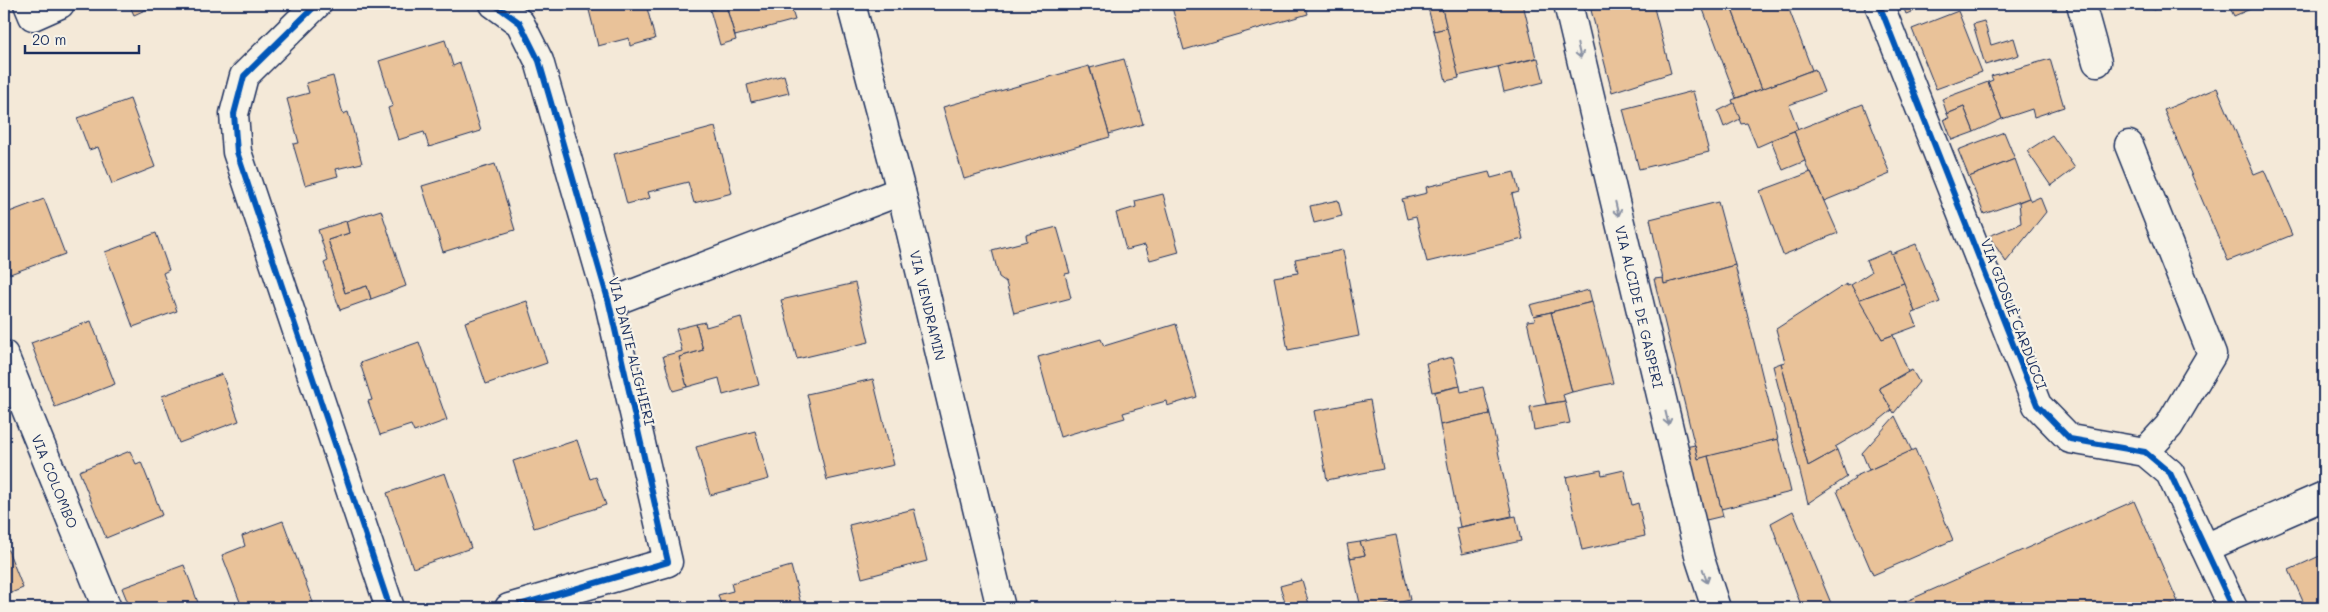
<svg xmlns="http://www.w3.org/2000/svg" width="2328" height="612" font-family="Mali,sans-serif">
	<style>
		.building { fill: #e9c299; stroke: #1b2f5e }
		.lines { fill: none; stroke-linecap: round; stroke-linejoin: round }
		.minor-casing { stroke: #1b2f5e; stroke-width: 31 }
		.minor { stroke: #f7f3e8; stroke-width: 28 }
		.cycleway-casing { stroke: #f7f3e8; stroke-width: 9 }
		.cycleway { stroke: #0057b8; stroke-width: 6 }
		.oneway { stroke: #8991a3 }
		.labels { text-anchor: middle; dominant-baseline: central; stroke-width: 4.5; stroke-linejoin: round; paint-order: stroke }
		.street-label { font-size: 14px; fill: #1b2f5e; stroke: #f7f3e8 }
	</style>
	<rect width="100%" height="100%" fill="#f4e9d8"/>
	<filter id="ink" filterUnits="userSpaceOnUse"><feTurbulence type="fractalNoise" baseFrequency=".02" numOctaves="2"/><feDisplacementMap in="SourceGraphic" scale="10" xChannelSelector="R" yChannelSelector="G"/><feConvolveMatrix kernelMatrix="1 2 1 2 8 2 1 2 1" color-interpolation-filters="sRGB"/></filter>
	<g filter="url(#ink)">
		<g class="building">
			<path d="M 129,4 L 158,4 L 134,15 Z"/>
			<path d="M 596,4 L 646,4 L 655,39 L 630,46 L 629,38 L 598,46 L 589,10 L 597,8 Z"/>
			<path d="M 730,4 L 790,4 L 795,20 L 735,36 L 726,6 Z"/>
			<path d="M 1171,4 L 1305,4 L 1308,14 L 1184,50 Z"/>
			<path d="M 1427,4 L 1441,4 L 1447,28 L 1434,31 Z"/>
			<path d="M 1441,4 L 1523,4 L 1536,58 L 1458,76 Z"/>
			<path d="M 1589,4 L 1610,4 L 1591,10 Z"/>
			<path d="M 1610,4 L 1653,4 L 1671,73 L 1612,92 L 1591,10 Z"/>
			<path d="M 1701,4 L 1730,4 L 1762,89 L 1736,98 Z"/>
			<path d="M 1730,4 L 1787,4 L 1812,70 L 1762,89 Z"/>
			<path d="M 1902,4 L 1931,4 L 1906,14 Z"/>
			<path d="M 2150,4 L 2168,4 L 2153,10 Z"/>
			<path d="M 2228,4 L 2262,4 L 2234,16 Z"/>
			<path d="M 726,6 L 736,40 L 720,45 L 710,10 Z"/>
			<path d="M 1958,11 L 1982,72 L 1936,89 L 1912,29 Z"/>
			<path d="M 1984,21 L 1991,45 L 2014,38 L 2019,55 L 1985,65 L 1973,24 Z"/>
			<path d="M 1447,28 L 1459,78 L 1446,81 L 1434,31 Z"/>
			<path d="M 445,40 L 453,66 L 460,63 L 481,131 L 429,147 L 424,132 L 398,140 L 388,108 L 393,106 L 379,61 Z"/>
			<path d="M 1538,58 L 1544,82 L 1504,92 L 1498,67 Z"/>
			<path d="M 1124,59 L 1143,124 L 1109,134 L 1090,68 Z"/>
			<path d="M 2050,59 L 2064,107 L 2034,117 L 2032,109 L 2002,119 L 1988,82 L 1993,80 L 1991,76 Z"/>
			<path d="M 1089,66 L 1110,137 L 964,179 L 943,107 Z"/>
			<path d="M 1815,69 L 1824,92 L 1789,105 L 1798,129 L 1757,147 L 1747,123 L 1741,124 L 1732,100 Z"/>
			<path d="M 784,75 L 789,93 L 751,102 L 747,85 Z"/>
			<path d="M 333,76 L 343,114 L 348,112 L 362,163 L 336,169 L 338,176 L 305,185 L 293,144 L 299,143 L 287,99 L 309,93 L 306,83 Z"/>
			<path d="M 1988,82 L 2002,119 L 1974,132 L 1964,107 L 1947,114 L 1942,99 Z"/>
			<path d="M 2217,88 L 2254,174 L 2264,170 L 2292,235 L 2228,261 L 2164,110 Z"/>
			<path d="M 1693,91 L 1709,152 L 1639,169 L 1623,109 Z"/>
			<path d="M 130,99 L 155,167 L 112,184 L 98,147 L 89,150 L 77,118 Z"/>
			<path d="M 1734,103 L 1740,119 L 1724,127 L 1718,111 Z"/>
			<path d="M 1863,104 L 1890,174 L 1824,201 L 1811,172 L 1809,172 L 1794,131 Z"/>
			<path d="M 1964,107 L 1974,132 L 1952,140 L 1944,119 L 1949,118 L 1947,114 Z"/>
			<path d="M 715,127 L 732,193 L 694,203 L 688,182 L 648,192 L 650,198 L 627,204 L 614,154 Z"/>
			<path d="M 1794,131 L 1805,161 L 1783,170 L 1771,140 Z"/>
			<path d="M 2004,132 L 2015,159 L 1969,177 L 1958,150 Z"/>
			<path d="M 2052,135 L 2075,168 L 2051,186 L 2027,151 Z"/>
			<path d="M 4,152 L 8,163 L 4,165 Z"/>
			<path d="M 2015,159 L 2029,198 L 1984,214 L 1969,177 Z"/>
			<path d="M 495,164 L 515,230 L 443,252 L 422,186 Z"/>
			<path d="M 1489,172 L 1491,178 L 1514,172 L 1519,192 L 1512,194 L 1523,239 L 1427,262 L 1416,217 L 1407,219 L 1402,199 L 1427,193 L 1426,187 Z"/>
			<path d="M 1811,172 L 1838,233 L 1783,255 L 1760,191 Z"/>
			<path d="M 1163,194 L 1179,252 L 1150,260 L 1145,245 L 1126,250 L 1116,213 L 1136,207 L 1135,201 Z"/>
			<path d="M 2040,197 L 2046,212 L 2006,262 L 1989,236 L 2021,223 L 2019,202 L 2029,198 L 2031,201 Z"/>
			<path d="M 44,199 L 65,254 L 10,274 L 4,257 L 4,214 Z"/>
			<path d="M 1338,200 L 1342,216 L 1314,223 L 1310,206 Z"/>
			<path d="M 1718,202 L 1735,265 L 1664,284 L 1650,219 Z"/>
			<path d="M 381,210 L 406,286 L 371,299 L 367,286 L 345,293 L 328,240 L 349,233 L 346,221 Z"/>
			<path d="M 346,221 L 349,233 L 328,240 L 345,293 L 367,286 L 371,299 L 340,310 L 324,263 L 328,261 L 318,230 Z"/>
			<path d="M 1057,227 L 1070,273 L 1065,274 L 1071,298 L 1014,313 L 1006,282 L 999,277 L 992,250 L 1027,241 L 1026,235 Z"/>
			<path d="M 156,233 L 169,270 L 163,273 L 177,311 L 133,327 L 105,252 Z"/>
			<path d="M 1916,244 L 1940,302 L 1915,312 L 1891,254 Z"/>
			<path d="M 1343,250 L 1359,336 L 1288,350 L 1274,277 L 1298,273 L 1295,259 Z"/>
			<path d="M 1890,251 L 1904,283 L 1858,300 L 1851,285 L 1871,272 L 1866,261 Z"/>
			<path d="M 1735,265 L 1778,439 L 1698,459 L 1654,279 L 1663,278 L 1664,284 Z"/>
			<path d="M 855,283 L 869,342 L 797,359 L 781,300 Z"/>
			<path d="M 1904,283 L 1915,312 L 1912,313 L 1917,326 L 1882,339 L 1858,300 Z"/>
			<path d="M 1846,284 L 1847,286 L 1851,285 L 1882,339 L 1893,335 L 1908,371 L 1879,388 L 1892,410 L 1876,423 L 1835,447 L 1837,450 L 1808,466 L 1781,363 L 1785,362 L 1776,329 Z"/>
			<path d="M 1589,290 L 1592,302 L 1534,316 L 1530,305 Z"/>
			<path d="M 527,301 L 547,363 L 486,384 L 465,322 Z"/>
			<path d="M 1592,302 L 1613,383 L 1572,392 L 1551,312 Z"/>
			<path d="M 1551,312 L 1572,392 L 1563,395 L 1565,401 L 1546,404 L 1527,321 L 1535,320 L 1534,316 Z"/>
			<path d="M 741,317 L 759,385 L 723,395 L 719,378 L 687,387 L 679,357 L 703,350 L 696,324 L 705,322 L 706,327 Z"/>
			<path d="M 91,321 L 115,384 L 55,407 L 31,343 Z"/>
			<path d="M 696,324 L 703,350 L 679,357 L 687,387 L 673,391 L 663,356 L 682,351 L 676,329 Z"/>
			<path d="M 1176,324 L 1197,397 L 1167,406 L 1166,401 L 1123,413 L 1125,418 L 1060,437 L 1038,357 L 1101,339 L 1104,346 Z"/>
			<path d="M 419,342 L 447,420 L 414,432 L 411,425 L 380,435 L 368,401 L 372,400 L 360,363 Z"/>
			<path d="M 1453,357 L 1460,386 L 1432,392 L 1426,363 Z"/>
			<path d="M 1781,363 L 1808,466 L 1837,450 L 1847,477 L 1808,503 L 1773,366 Z"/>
			<path d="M 1912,370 L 1919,382 L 1894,413 L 1879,388 Z"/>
			<path d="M 222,374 L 239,421 L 179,443 L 162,396 Z"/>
			<path d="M 873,379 L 894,465 L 827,480 L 807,394 Z"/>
			<path d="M 1460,386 L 1461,392 L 1483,387 L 1490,414 L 1440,425 L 1435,392 Z"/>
			<path d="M 1370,400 L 1383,469 L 1327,480 L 1314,411 Z"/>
			<path d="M 1565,401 L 1570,423 L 1534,430 L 1530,407 Z"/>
			<path d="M 1490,414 L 1512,516 L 1460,527 L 1440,425 Z"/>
			<path d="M 1895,416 L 1912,451 L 1869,470 L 1862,453 Z"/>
			<path d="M 755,431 L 769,479 L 710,495 L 696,447 Z"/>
			<path d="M 1778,439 L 1791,492 L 1721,509 L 1708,456 Z"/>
			<path d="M 577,440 L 590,479 L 596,477 L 606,505 L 534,528 L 513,461 Z"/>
			<path d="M 1695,445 L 1698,459 L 1708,456 L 1723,516 L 1698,522 L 1680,448 Z"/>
			<path d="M 1915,449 L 1953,540 L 1873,575 L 1837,491 L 1855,479 L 1854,477 Z"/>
			<path d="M 130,451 L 136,464 L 141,462 L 162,515 L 106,538 L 79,471 Z"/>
			<path d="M 1601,470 L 1602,475 L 1624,470 L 1632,505 L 1638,503 L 1645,536 L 1582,550 L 1566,477 Z"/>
			<path d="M 445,473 L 471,548 L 413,568 L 387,493 Z"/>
			<path d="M 2134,501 L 2178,602 L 2162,608 L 1891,608 Z"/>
			<path d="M 914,509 L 927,561 L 862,578 L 849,525 Z"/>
			<path d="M 1793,511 L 1833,608 L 1802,608 L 1771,523 Z"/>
			<path d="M 1516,516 L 1521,541 L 1462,554 L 1456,528 Z"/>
			<path d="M 283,521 L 315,608 L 254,608 L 252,604 L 242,607 L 222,555 L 245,546 L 242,536 Z"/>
			<path d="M 1396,535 L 1410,600 L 1373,608 L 1361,608 L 1350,558 L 1365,555 L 1360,542 Z"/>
			<path d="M 4,540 L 23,588 L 4,596 Z"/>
			<path d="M 1360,542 L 1365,555 L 1350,558 L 1347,544 Z"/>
			<path d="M 2324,554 L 2324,608 L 2306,608 L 2289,570 Z"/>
			<path d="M 184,565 L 200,608 L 130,608 L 122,588 Z"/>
			<path d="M 791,566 L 802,608 L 722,608 L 718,595 L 733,591 L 731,583 Z"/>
			<path d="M 1302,580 L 1309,604 L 1287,608 L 1280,586 Z"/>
		</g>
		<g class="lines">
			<defs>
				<g id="minor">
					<path d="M 28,4 L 33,16 L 60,4"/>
					<path d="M 317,4 L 244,76 L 234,114 L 237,152 L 390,608"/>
					<path d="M 494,4 L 520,23 L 539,61 L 609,303 L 668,562 L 509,608"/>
					<path id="s1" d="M 851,4 L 901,191 L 1001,608"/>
					<path id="s2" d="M 1568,4 L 1700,559 L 1716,608"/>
					<path d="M 1879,4 L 2037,405 L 2070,439 L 2145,452 L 2170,473 L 2233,608"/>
					<path d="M 2081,4 L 2097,62"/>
					<path d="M 2129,145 L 2212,354 L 2169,426 L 2145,452"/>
					<path d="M 609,303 L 901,191"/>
					<path id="s3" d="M 4,355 L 107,608"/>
					<path d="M 2205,548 L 2324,496"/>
				</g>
			</defs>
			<use href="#minor" class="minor-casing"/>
			<use href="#minor" class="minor"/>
			<defs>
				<g id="cycleway">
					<path d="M 317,4 L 244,76 L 234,114 L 237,152 L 390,608"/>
					<path d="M 494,4 L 520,23 L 539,61 L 609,303 L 668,562 L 509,608"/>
					<path d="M 1879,4 L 2037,405 L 2070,439 L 2145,452 L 2170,473 L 2233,608"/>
				</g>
			</defs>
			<use href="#cycleway" class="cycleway-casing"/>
			<use href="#cycleway" class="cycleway"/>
		</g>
		<defs><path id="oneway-shaft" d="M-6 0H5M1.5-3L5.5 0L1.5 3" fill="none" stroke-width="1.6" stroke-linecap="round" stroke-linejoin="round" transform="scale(1.25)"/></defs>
		<g class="oneway">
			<use href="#oneway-shaft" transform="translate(1579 51) rotate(77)"/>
			<use href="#oneway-shaft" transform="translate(1617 209) rotate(77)"/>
			<use href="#oneway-shaft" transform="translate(1667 418) rotate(77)"/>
			<use href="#oneway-shaft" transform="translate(1705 576) rotate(72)"/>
		</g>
	</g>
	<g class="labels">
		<g class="street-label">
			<text stroke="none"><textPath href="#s1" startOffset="311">VIA VENDRAMIN</textPath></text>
			<text stroke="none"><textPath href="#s2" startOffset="311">VIA ALCIDE DE GASPERI</textPath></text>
			<text transform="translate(2014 314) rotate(69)">VIA GIOSUÈ CARDUCCI</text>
			<text transform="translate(632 351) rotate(76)">VIA DANTE ALIGHIERI</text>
			<text stroke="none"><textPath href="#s3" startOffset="136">VIA COLOMBO</textPath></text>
		</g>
	</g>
	<rect width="2328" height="612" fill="none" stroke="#f7f3e8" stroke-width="20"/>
	<rect x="10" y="10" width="2308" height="592" fill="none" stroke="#1b2f5e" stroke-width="2" filter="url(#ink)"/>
	<path d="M25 45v8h114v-8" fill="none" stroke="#1b2f5e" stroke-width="2.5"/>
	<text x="32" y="45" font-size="15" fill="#1b2f5e" stroke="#f7f3e8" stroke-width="4" paint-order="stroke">20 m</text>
</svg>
